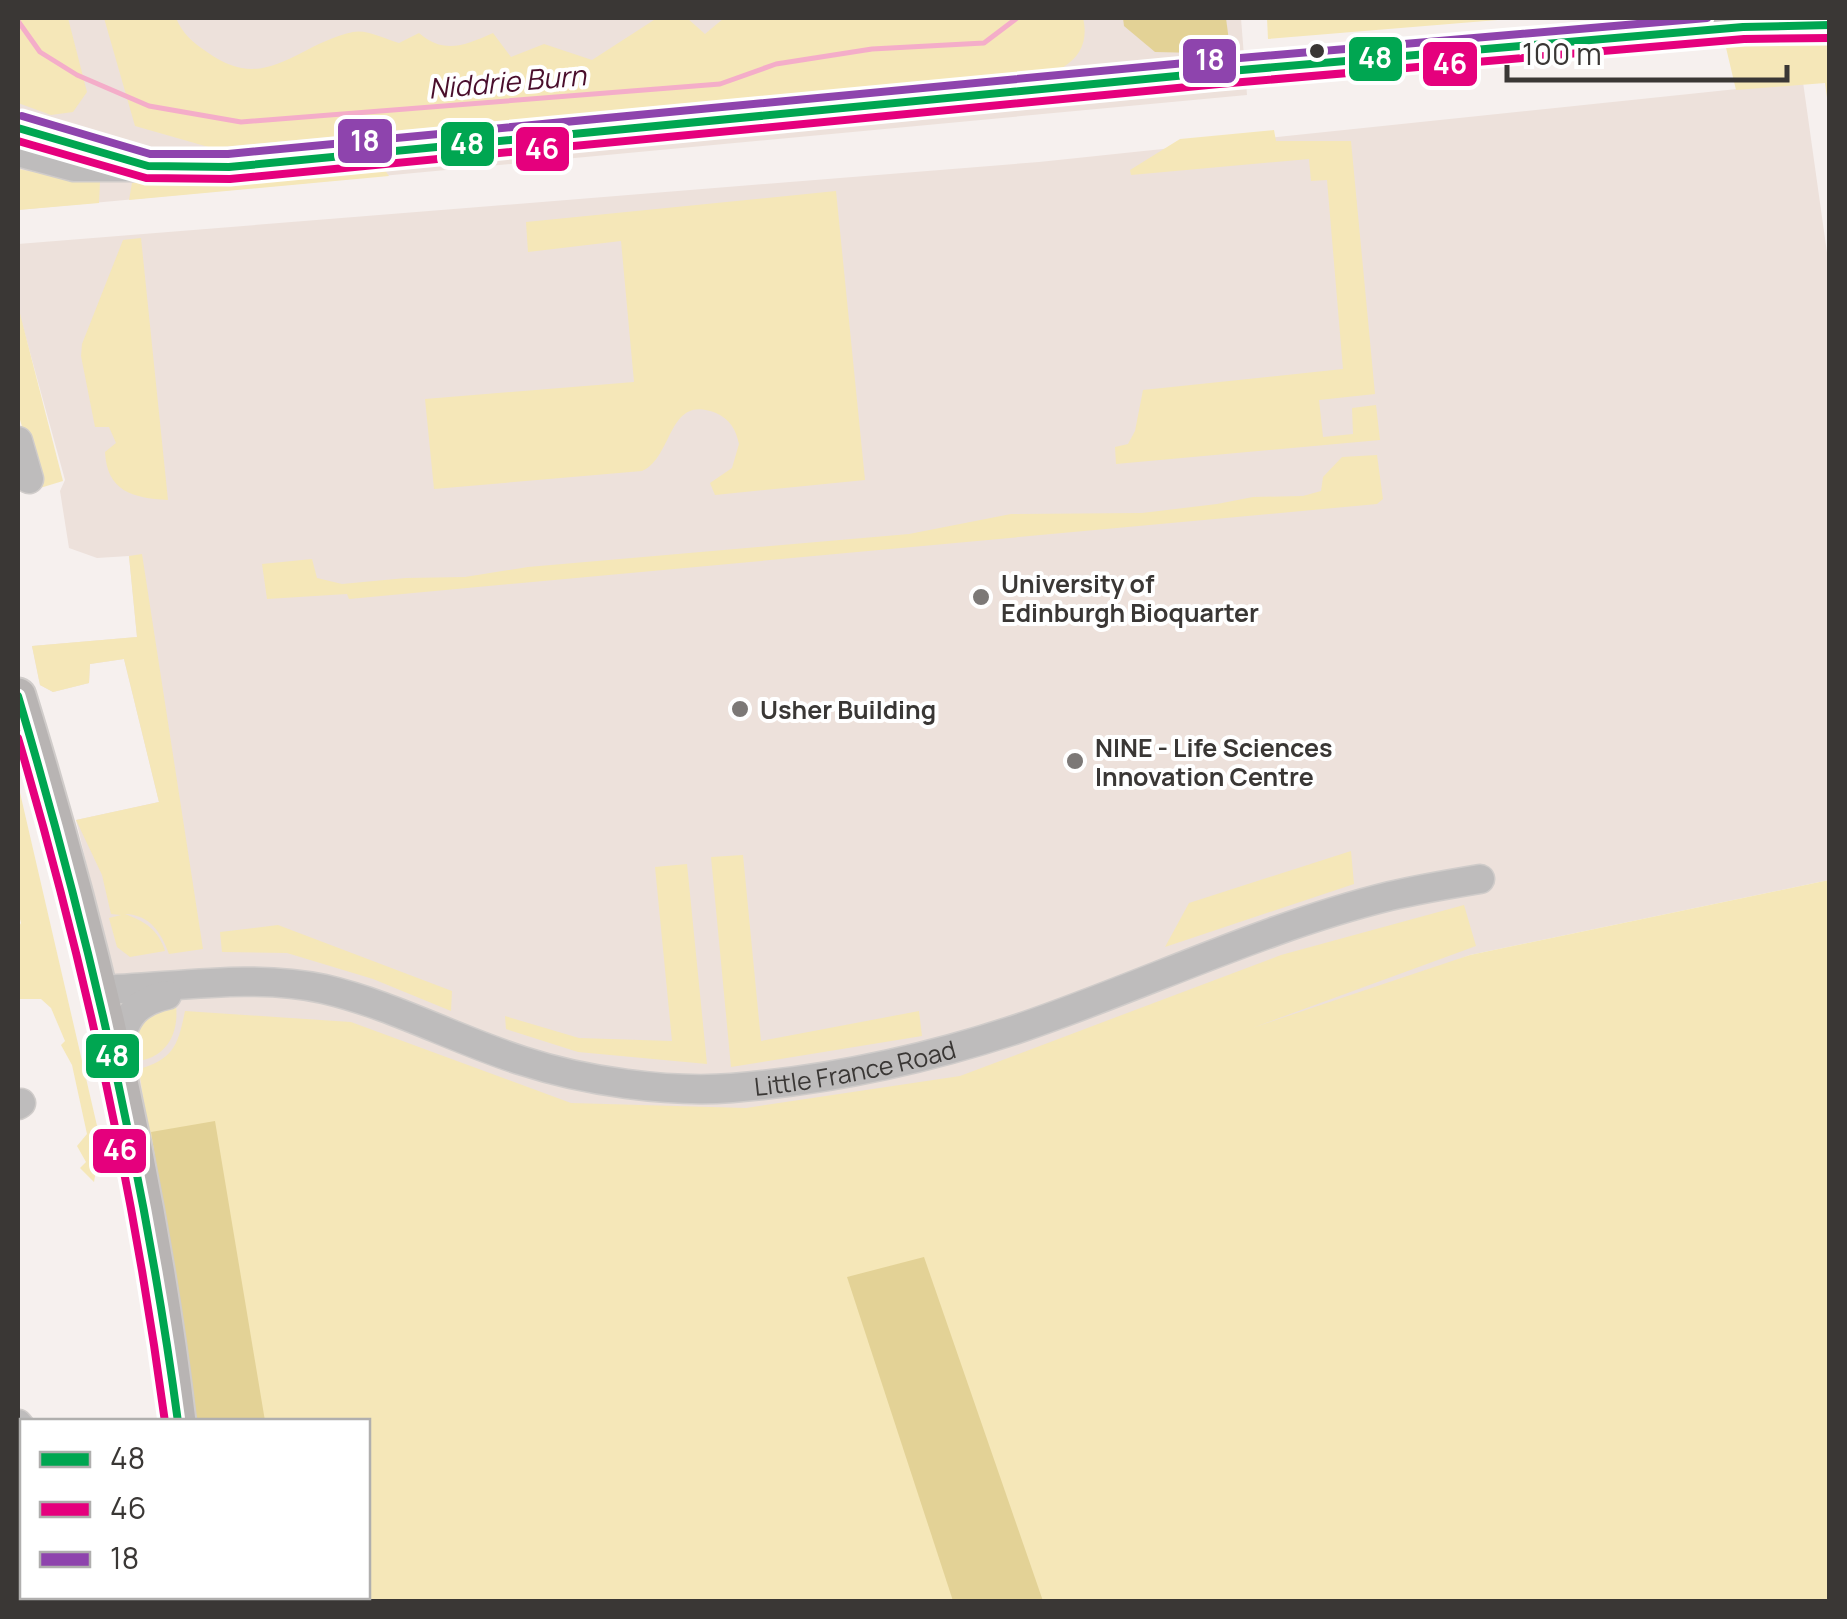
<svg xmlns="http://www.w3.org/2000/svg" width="1847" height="1619" font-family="Manrope,sans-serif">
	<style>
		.built { fill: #ede1db }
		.green { fill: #f5e7b8 }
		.forest { fill: #e3d296 }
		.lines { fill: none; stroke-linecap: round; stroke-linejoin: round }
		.stream { stroke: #f4adc9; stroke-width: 5 }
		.minor-casing { stroke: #d0ccca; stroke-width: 31 }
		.major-casing { stroke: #d0ccca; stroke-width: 39 }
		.minor { stroke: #bebcbc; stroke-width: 28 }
		.major { stroke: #b8b4b3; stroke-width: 35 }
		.bus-1-casing { stroke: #fff; stroke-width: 15 }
		.bus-2-casing { stroke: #fff; stroke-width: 15 }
		.bus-3-casing { stroke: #fff; stroke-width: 15 }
		.bus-1 { stroke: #00a651; stroke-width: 8 }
		.bus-2 { stroke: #e5007d; stroke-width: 8 }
		.bus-3 { stroke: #8e44ad; stroke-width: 8 }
		.bus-dot { fill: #3a3735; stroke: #fff; stroke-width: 4 }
		.poi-dot { fill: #7c7876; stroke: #fff; stroke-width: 4 }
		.labels { text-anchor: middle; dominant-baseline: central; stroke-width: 8; stroke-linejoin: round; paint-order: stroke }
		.poi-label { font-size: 25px; font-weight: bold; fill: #3a3735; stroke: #fff; text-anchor: start }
		.street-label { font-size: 25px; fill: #3a3735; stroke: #fff }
		.water-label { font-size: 28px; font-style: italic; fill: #4a0e2c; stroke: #fff }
		.line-badge { stroke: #fff; stroke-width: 4 }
		.badge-label { font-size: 28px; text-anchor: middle; font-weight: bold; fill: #fff }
	</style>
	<rect width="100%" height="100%" fill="#f6f0ee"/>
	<g class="built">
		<path d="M 18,18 L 1241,18 L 1247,95 L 18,210 Z"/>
		<path d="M 1803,82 L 1830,274 L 1829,880 L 1470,955 L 1004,1133 L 143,1101 L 76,820 L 159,802 L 124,659 L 90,664 L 89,683 L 53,692 L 40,685 L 32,646 L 137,637 L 129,556 L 97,558 L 69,548 L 60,491 L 65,480 L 18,309 L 18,244 L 1039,162 Z"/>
	</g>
	<g class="green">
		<path d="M 18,18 L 68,18 L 87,92 L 73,112 L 51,115 L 18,103 Z"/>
		<path d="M 104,18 L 176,18 C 183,34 192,42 207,52 C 266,95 296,44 353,32 C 366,29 385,39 399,43 L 419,33 C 444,55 466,45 493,33 L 511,57 L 544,44 L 592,60 L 657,18 L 687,18 L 705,34 L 724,18 L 1083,18 C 1088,39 1082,56 1062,68 L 212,148 L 135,126 Z"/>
		<path d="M 1267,18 L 1522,18 L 1268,39 Z"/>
		<path d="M 1719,18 L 1829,18 L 1829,112 L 1825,83 L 1736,90 Z"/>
		<path d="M 1274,130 L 1276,141 L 1351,141 L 1375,394 L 1319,400 L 1323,437 L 1353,434 L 1352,408 L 1376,405 L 1380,440 L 1116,464 L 1115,447 L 1128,444 L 1135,431 L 1143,390 L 1343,369 L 1327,180 L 1311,181 L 1309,159 L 1131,175 L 1130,170 L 1180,139 Z"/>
		<path d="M 382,166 L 389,176 L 129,200 L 132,183 Z"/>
		<path d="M 18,169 L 79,181 L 100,182 L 99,203 L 18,210 Z"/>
		<path d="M 836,191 L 865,480 L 715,495 L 710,483 L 732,468 L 739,444 C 736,430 730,419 716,413 C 667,393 674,457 642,471 L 434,489 L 425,399 L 634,382 L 621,241 L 528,252 L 526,222 Z"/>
		<path d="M 141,238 L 168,500 C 132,498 107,491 105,452 L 116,443 L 109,427 L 95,427 L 81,356 L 82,344 L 123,240 Z"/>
		<path d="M 18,306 L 63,481 L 40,488 L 18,413 Z"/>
		<path d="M 1377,455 L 1383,499 L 1377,504 L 349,599 L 347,594 L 267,599 L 262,564 L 312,559 L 317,578 L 342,584 L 406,578 L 465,577 L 528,567 L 909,534 L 1011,514 L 1142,513 L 1217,504 L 1253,497 L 1303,496 L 1321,491 L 1323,477 L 1342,457 Z"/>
		<path d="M 142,554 L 203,949 L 169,954 C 161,932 150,915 125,914 C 143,921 158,928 165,951 L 130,957 L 117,947 L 109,918 L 121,915 L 111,914 L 102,875 L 76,820 L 159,802 L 124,659 L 90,664 L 89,683 L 53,692 L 40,685 L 32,646 L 137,637 L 129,556 Z"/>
		<path d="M 18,784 L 101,1143 L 94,1182 L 80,1168 L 86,1162 L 77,1146 L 87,1134 L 72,1065 L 61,1045 L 65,1041 L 51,1008 L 41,999 L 18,999 L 18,928 L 21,923 L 18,911 Z"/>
		<path d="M 1351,851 L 1354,884 L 1165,947 L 1189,903 Z"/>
		<path d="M 743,855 L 761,1041 L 919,1011 L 922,1036 L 731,1067 L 711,857 Z"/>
		<path d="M 687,864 L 707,1064 L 578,1052 L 506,1029 L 505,1016 L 579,1038 L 672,1041 L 655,867 Z"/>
		<path d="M 1829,880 L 1829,1601 L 218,1601 L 218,1597 L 368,1596 L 368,1422 L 189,1421 L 139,1069 C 174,1059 178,1045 185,1011 L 351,1022 L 571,1103 L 746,1108 L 960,1076 L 1281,955 L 1464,905 L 1476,946 L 1252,1028 L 1470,955 Z"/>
		<path d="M 278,925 L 452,991 L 451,1011 L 373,979 L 287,953 L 222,952 L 220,932 Z"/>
		<path d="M 176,1005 C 179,1032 168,1056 139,1061 C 136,1021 137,1016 176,1005 Z"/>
	</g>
	<g class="forest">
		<path d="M 1123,18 L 1226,18 L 1230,49 L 1198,53 L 1155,52 L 1124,26 Z"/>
		<path d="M 215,1121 L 265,1421 L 191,1421 L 178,1300 L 151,1132 Z"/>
		<path d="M 924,1257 L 1043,1601 L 953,1601 L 847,1277 Z"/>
	</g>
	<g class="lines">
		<path class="stream" d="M 18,21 L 40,52 L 77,75 L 149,106 L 241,122 L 720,84 L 776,64 L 872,49 L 984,43 L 1017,18"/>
		<defs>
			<g id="minor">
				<path d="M 18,128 L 123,157"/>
				<path d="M 18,152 L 74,167 L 229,167 L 1218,72 L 1743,27 L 1830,25"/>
				<path d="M 18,441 L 29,479"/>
				<path id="s1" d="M 98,990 C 171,988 252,973 324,989 C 393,1005 456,1040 523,1061 C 584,1081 668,1093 732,1088 C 830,1080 927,1059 1020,1028 C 1143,986 1264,927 1390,896 C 1420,889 1450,884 1480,879"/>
				<path d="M 115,1061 C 124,1024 127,1004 167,995"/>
				<path d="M 18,1105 L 21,1103"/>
				<path d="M 18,1424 L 22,1429"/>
			</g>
			<g id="major">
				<path d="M 18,696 C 90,930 149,1178 178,1422"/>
				<path d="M 198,1596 L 199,1602"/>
			</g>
		</defs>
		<use href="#minor" class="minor-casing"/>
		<use href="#major" class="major-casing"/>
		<use href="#minor" class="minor"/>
		<use href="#major" class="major"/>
		<defs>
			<g id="bus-1">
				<path d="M 18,128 L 148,166 L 229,167 L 1218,72 L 1743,27 L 1830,25"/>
				<path d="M 18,696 C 89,935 145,1175 178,1422"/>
			</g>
			<g id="bus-2">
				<path d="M 18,141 L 146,178 L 230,179 L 1219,84 L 1744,39 L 1830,38"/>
				<path d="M 18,738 C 84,962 134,1190 165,1422"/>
			</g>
			<path id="bus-3" d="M 22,116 L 150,154 L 228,154 L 1217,60 L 1707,18"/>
		</defs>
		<use href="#bus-1" class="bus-1-casing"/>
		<use href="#bus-2" class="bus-2-casing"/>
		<use href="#bus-3" class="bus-3-casing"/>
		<use href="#bus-1" class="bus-1"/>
		<use href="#bus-2" class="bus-2"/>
		<use href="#bus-3" class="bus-3"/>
	</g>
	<circle class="bus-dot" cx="1317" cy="51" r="9"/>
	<g class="poi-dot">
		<circle cx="981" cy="597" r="10"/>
		<circle cx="740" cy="709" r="10"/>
		<circle cx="1075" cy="761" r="10"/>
	</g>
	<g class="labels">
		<g class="poi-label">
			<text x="1001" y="583">University of<tspan x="1001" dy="29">Edinburgh Bioquarter</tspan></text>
			<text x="760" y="709">Usher Building</text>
			<text x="1095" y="747">NINE - Life Sciences<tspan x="1095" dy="29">Innovation Centre</tspan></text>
		</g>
		<g class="street-label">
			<text stroke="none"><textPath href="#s1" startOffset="775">Little France Road</textPath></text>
		</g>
		<g class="water-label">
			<text transform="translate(507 81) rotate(-5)">Niddrie Burn</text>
		</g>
	</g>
	<g class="line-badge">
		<rect x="1347" y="35" width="57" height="48" rx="10" fill="#00a651"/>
		<rect x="1181" y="37" width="57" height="48" rx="10" fill="#8e44ad"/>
		<rect x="1421" y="40" width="58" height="48" rx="10" fill="#e5007d"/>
		<rect x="336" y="117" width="58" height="48" rx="10" fill="#8e44ad"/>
		<rect x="439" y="120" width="57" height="48" rx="10" fill="#00a651"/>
		<rect x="514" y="125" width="57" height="48" rx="10" fill="#e5007d"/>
		<rect x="84" y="1032" width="57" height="48" rx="10" fill="#00a651"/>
		<rect x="91" y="1127" width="57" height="48" rx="10" fill="#e5007d"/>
	</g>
	<g class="badge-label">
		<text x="1375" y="68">48</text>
		<text x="1210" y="70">18</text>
		<text x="1450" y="74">46</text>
		<text x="365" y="151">18</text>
		<text x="467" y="154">48</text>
		<text x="542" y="159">46</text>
		<text x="112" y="1066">48</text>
		<text x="120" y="1160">46</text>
	</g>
	<rect width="1847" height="1619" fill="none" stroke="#3a3735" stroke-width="40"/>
	<rect x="20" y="1419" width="350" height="180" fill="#ffffff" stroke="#b0afae" stroke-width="2.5"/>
	<rect x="40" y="1452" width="50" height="15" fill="#00a651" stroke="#b0afae" stroke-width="2.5"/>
	<text x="110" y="1469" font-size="30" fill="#3a3735">48</text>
	<rect x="40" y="1502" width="50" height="15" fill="#e5007d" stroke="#b0afae" stroke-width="2.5"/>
	<text x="110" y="1519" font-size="30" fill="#3a3735">46</text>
	<rect x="40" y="1552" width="50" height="15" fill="#8e44ad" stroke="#b0afae" stroke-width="2.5"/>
	<text x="110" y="1569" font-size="30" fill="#3a3735">18</text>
	<path d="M1507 65v15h280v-15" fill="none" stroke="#3a3735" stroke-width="5"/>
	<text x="1522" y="65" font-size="30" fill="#3a3735" stroke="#ffffff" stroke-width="8" paint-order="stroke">100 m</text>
</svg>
